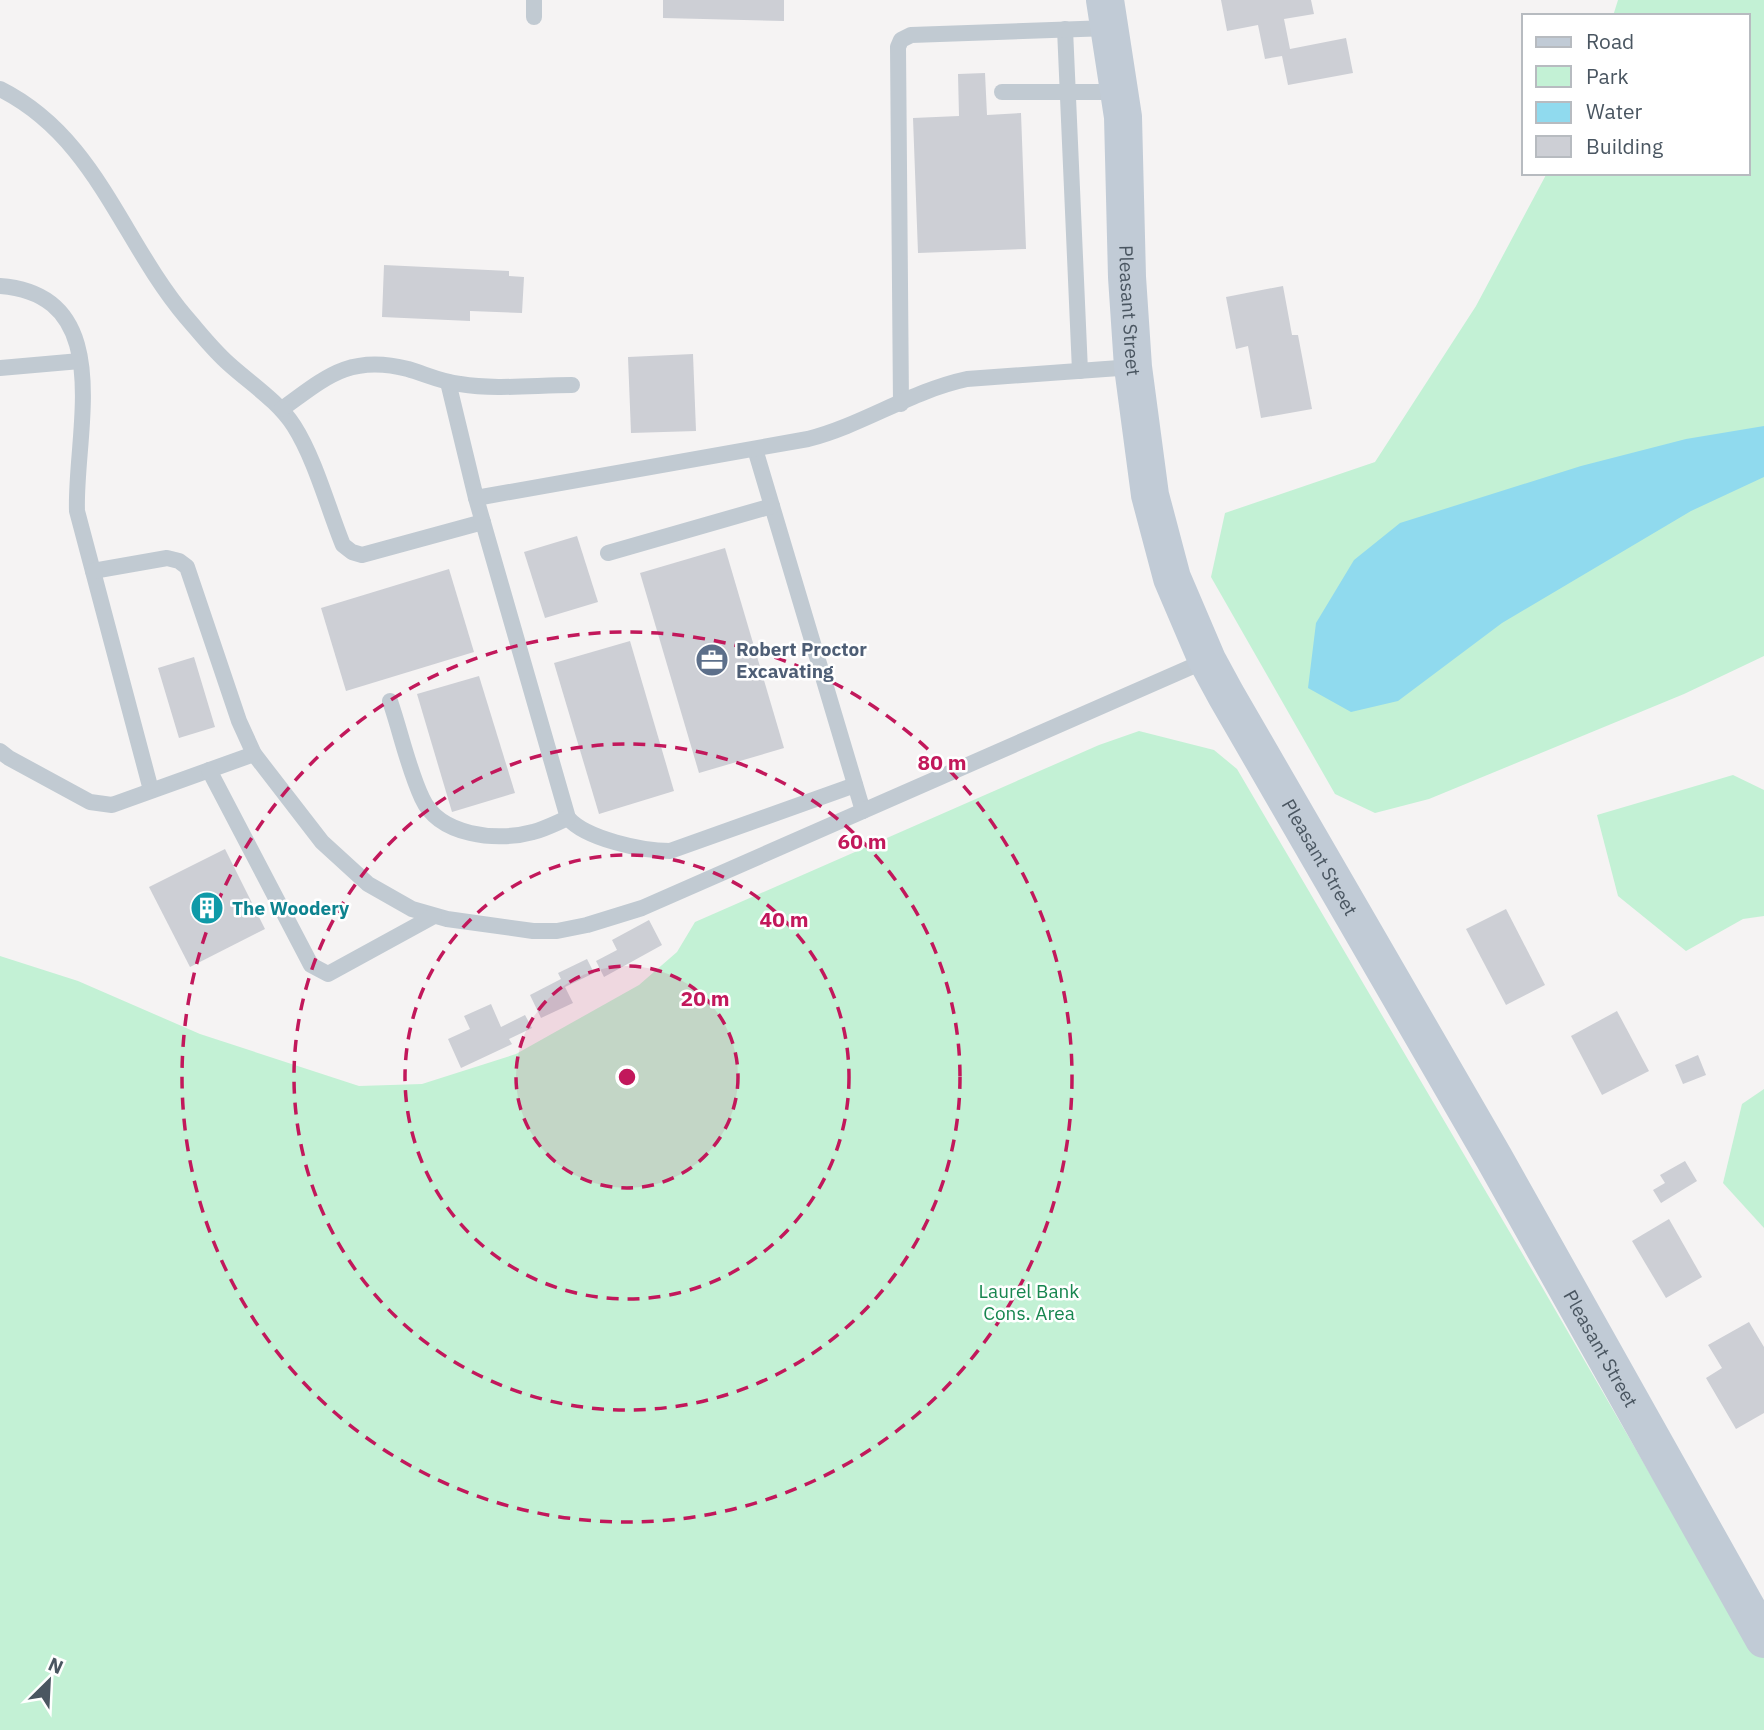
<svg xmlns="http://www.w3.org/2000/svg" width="1764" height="1730" font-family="'IBM Plex Sans',sans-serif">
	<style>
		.green { fill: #c3f1d5 }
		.water { fill: #90daee }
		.building { fill: #cdcfd5 }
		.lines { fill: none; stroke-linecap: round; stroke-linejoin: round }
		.lane { stroke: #c1cad2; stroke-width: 16 }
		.secondary { stroke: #c1cbd6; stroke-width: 38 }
		.ring { fill: none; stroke: #c2185b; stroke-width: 3.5; stroke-dasharray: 12 9 }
		.labels { text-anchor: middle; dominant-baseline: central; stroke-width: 5; stroke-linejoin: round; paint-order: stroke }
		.street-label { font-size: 19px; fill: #4a5661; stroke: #fff }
		.service-label { font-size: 19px; font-weight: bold; fill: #4e5e75; stroke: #fff; text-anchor: start }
		.culture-label { font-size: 19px; font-weight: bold; fill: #0d838f; stroke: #fff; text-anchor: start }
		.park-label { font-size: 19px; fill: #17864f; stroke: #fff }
		.centre { fill: #c2185b; stroke: #fff; stroke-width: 3.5 }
		.ring-label { font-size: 21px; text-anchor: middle; font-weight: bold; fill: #c2185b; stroke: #fff; stroke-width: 5; stroke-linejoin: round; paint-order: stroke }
	</style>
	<rect width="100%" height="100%" fill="#f5f3f3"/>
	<g class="green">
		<path d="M 1618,0 L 1764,0 L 1764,656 L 1684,694 L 1429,799 L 1375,813 L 1335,794 L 1211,577 L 1225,513 L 1375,462 L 1476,306 L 1547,173 L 1748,173 L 1748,16 L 1613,16 Z"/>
		<path d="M 1139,731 L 1214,750 L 1237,769 L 1542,1287 L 1701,1562 L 1764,1657 L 1764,1730 L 0,1730 L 0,956 L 78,981 L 200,1034 L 359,1086 L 422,1084 L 516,1054 L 639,985 L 677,952 L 695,922 L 1099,745 Z"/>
		<path d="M 1733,775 L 1764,790 L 1764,916 L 1743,919 L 1686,951 L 1618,896 L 1597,815 Z"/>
		<path d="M 1764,1089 L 1764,1228 L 1723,1183 L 1742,1104 Z"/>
	</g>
	<path class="water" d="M 1764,426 L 1764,477 L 1691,511 L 1502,623 L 1398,701 L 1351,712 L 1308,688 L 1316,623 L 1354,560 L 1400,523 L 1581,466 L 1686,439 Z"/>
	<g class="building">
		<path d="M 663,0 L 784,0 L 784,21 L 663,18 Z"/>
		<path d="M 1221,0 L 1311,0 L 1314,14 L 1284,19 L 1290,49 L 1346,38 L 1353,73 L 1288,85 L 1282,56 L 1265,59 L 1258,25 L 1227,31 Z"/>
		<path d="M 985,73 L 987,115 L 1021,113 L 1026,249 L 918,253 L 913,118 L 959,116 L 958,74 Z"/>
		<path d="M 384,265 L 509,271 L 509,276 L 524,277 L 522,313 L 470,311 L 470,321 L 382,317 Z"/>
		<path d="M 1283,286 L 1292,335 L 1298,335 L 1312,409 L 1261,418 L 1248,346 L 1236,349 L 1226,297 Z"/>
		<path d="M 693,354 L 696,431 L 631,433 L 628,357 Z"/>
		<path d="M 577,536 L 598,602 L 545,618 L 524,552 Z"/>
		<path d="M 725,548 L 784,748 L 699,773 L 640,573 Z"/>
		<path d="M 449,569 L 474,652 L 346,691 L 321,608 Z"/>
		<path d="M 630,641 L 674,791 L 599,814 L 554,663 Z"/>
		<path d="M 194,657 L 215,727 L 179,738 L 158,668 Z"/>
		<path d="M 479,676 L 515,793 L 452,812 L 417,694 Z"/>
		<path d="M 225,849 L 265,929 L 190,967 L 149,887 Z"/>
		<path d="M 1506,909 L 1545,985 L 1506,1005 L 1466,929 Z"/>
		<path d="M 649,920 L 662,945 L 604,977 L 596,961 L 617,950 L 612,940 Z"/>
		<path d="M 587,959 L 594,973 L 565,987 L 573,1003 L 541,1018 L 530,995 L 561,979 L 558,973 Z"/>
		<path d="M 491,1004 L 501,1027 L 525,1015 L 532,1028 L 509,1039 L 512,1044 L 461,1068 L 448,1039 L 470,1029 L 464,1016 Z"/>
		<path d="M 1617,1011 L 1649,1071 L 1602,1095 L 1571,1036 Z"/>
		<path d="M 1698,1055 L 1706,1075 L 1683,1084 L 1675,1065 Z"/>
		<path d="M 1685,1161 L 1697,1181 L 1661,1203 L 1653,1190 L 1665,1183 L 1660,1175 Z"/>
		<path d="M 1669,1219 L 1702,1277 L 1666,1298 L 1632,1241 Z"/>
		<path d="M 1749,1322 L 1764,1347 L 1764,1413 L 1736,1429 L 1706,1378 L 1722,1368 L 1708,1345 Z"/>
	</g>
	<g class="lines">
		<g class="lane">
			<path d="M 534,17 L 534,0"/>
			<path d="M 1065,29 L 1080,371"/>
			<path d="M 0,89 C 96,137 121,240 186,317 C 200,333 213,350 229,364 C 251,384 278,401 294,426 C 315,459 328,508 343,545 L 352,552 L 362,555 L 483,522"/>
			<path d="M 1002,92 L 1120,92"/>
			<path d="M 0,286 C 119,295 74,434 77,511 L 151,790"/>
			<path d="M 0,368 L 80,361"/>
			<path d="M 448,382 L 476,498 L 568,818 C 586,839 643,851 670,851 L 855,785"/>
			<path d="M 901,404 L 898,47 L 901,40 L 911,35 L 1109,28"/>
			<path d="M 282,409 C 326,377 350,354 408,369 C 425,374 442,382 460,384 C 496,390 536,385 572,385"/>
			<path d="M 755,449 L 863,811"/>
			<path d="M 476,498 L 808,439 C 863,425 911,391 967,379 L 1133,367"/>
			<path d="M 608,553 L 772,506"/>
			<path d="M 93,571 L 167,558 L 179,561 L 187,567 L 239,721 L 254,754 L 322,842 L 368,884 L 412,909 L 447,919 L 533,931 L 557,931 L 587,925 L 642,908 L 1207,660"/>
			<path d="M 390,701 C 401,733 408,768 422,798 C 439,836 497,842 533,832 C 545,829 556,823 568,818"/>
			<path d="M 0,751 L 9,758 L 90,802 L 112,805 L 254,754"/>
			<path d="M 209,770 L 311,965 L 328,974 L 434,916"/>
		</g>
		<path class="secondary" id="s1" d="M 1105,0 L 1123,117 L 1127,277 L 1133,367 L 1150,495 L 1172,578 L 1207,660 L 1226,695 L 1494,1158 L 1764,1639"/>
	</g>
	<circle cx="627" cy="1077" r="111" fill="#c2185b" fill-opacity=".12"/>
	<g class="ring">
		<circle cx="627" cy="1077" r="111"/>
		<circle cx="627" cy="1077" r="222"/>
		<circle cx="627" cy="1077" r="333"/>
		<circle cx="627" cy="1077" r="445"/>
	</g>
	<defs>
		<symbol id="office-disc" viewBox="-11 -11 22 22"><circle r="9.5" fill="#5c6f8a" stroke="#fff"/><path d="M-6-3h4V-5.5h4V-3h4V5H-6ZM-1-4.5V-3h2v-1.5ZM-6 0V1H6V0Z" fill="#fff"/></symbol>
		<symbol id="building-disc" viewBox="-11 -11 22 22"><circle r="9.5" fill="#0f9aa8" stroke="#fff"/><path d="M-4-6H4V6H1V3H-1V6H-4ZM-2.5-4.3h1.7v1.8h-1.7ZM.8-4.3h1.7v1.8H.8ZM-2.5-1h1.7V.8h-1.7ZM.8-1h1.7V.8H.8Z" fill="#fff"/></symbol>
	</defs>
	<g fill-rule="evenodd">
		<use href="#office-disc" x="693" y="641" width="38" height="38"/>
		<use href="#building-disc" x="188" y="889" width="38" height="38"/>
	</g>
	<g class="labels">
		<g class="street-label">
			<text stroke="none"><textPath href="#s1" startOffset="312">Pleasant Street</textPath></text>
			<text stroke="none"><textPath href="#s1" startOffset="900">Pleasant Street</textPath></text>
			<text stroke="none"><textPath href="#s1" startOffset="1466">Pleasant Street</textPath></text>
		</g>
		<g class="service-label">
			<text x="736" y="649">Robert Proctor<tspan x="736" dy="22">Excavating</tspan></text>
		</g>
		<g class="culture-label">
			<text x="232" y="908">The Woodery</text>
		</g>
		<g class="park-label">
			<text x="1029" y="1291">Laurel Bank<tspan x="1029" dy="22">Cons. Area</tspan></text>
		</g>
	</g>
	<circle cx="627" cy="1077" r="10" class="centre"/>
	<g class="ring-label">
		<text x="942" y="770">80 m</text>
		<text x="862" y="849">60 m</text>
		<text x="784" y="927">40 m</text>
		<text x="705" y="1006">20 m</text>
	</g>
	<rect x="1522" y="14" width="228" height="161" fill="#ffffff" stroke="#b7bbc0" stroke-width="2"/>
	<rect x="1536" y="37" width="35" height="10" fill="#c1cbd6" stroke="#b7bbc0" stroke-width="2"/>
	<text x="1586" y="49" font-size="21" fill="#4a5661">Road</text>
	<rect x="1536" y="66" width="35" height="21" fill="#c3f1d5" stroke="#b7bbc0" stroke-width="2"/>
	<text x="1586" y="84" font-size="21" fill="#4a5661">Park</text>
	<rect x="1536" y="102" width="35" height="21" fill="#90daee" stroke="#b7bbc0" stroke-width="2"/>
	<text x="1586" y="119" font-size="21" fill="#4a5661">Water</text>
	<rect x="1536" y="136" width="35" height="21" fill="#cdcfd5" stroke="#b7bbc0" stroke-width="2"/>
	<text x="1586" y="154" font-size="21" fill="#4a5661">Building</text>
	<g transform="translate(49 1681) rotate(24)" stroke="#ffffff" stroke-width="5" paint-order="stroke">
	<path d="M0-5L12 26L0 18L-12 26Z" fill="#4a5661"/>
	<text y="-10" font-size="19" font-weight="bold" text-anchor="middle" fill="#4a5661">N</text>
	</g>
</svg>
